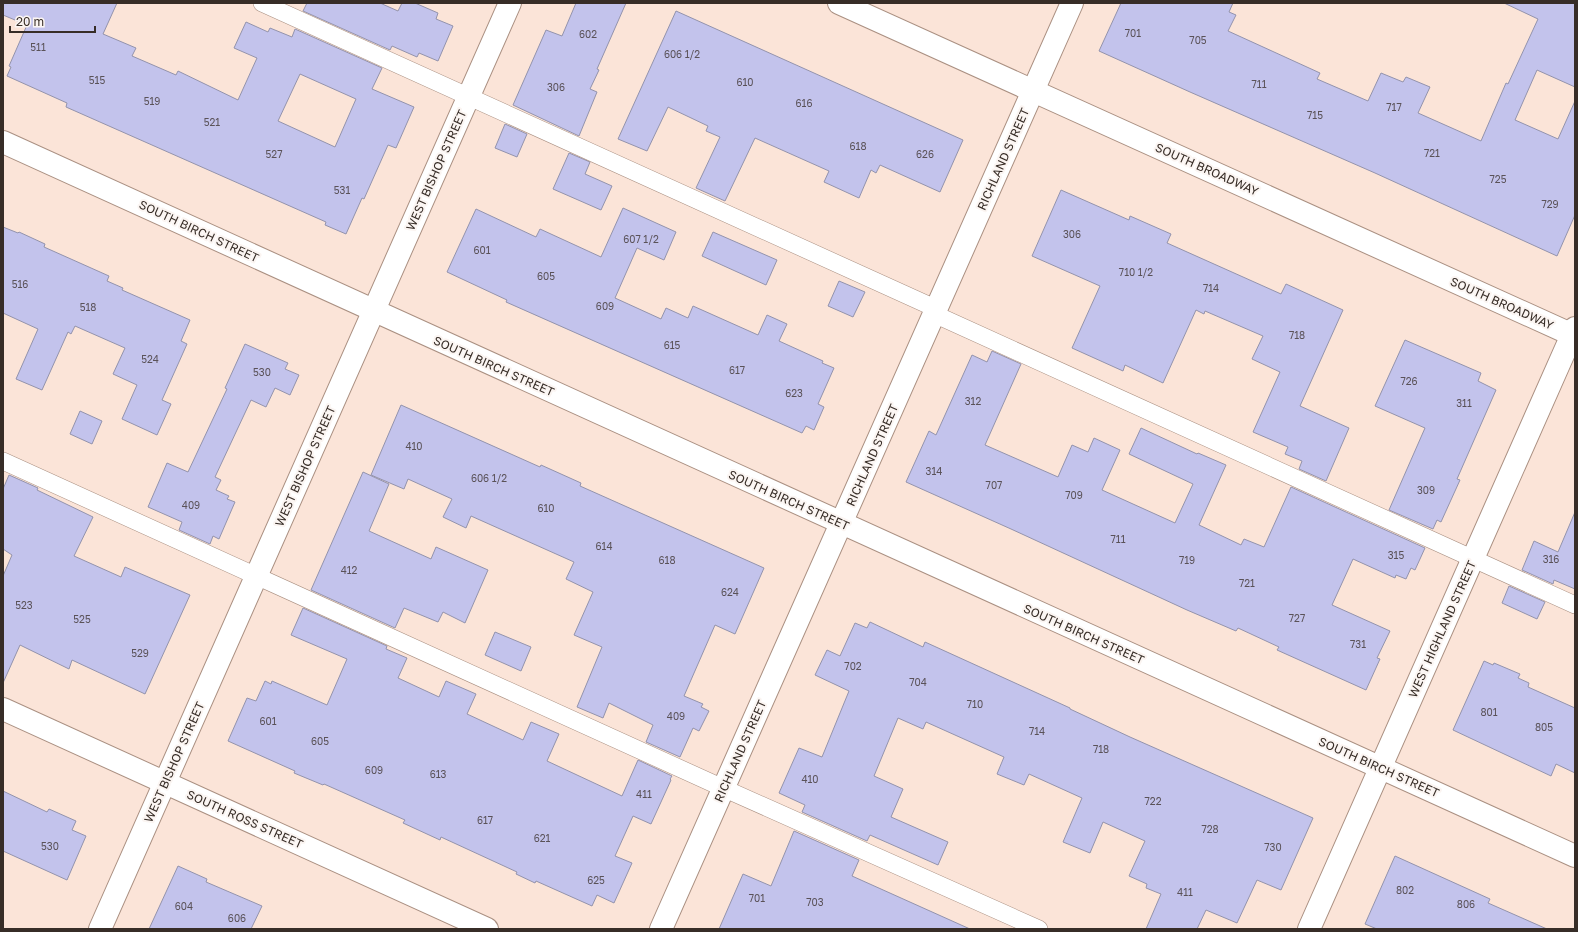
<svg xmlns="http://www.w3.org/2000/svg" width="1578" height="932" font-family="'Golos Text',sans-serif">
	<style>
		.building { fill: #c3c3ec; stroke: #9393ac; fill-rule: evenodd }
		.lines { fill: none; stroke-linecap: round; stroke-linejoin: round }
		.service-casing { stroke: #aa9082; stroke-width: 18 }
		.minor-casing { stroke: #aa9082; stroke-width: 24 }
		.tertiary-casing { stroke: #aa9082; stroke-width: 24 }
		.service { stroke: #fff; stroke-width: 17 }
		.minor { stroke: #fff; stroke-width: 22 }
		.tertiary { stroke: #fff; stroke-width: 22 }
		.labels { text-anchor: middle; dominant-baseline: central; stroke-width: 4; stroke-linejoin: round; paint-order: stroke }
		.number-label { font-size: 10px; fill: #5a5258 }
		.street-label { font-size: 12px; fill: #372d27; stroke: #fbf5f2 }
	</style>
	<rect width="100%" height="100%" fill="#fbe4d8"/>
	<g class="building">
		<path d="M 3,3 L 117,3 L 103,34 L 136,48 L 132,56 L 176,75 L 178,71 L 238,100 L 257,58 L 234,48 L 246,22 L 268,32 L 270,28 L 292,37 L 295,29 L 382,68 L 372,89 L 414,107 L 396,148 L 388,145 L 364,199 L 362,198 L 346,234 L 325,225 L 326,222 L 66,107 L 67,103 L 7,76 L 11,67 L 9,66 L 27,25 L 3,15 ZM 300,74 L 356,99 L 335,147 L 278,121 Z"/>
		<path d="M 307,3 L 380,3 L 398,11 L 402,3 L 415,3 L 438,13 L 436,19 L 453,26 L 438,61 L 419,53 L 417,57 L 392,46 L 390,50 L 303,11 Z"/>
		<path d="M 576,3 L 626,3 L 597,69 L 599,70 L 590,89 L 597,92 L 579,136 L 513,105 L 546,30 L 562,36 Z"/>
		<path d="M 1121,3 L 1233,3 L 1229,12 L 1236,15 L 1228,31 L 1320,73 L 1317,79 L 1368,101 L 1381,73 L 1403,82 L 1406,77 L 1430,87 L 1418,113 L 1481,141 L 1506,83 L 1508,84 L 1538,19 L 1504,3 L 1575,3 L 1575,87 L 1537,70 L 1515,120 L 1558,139 L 1575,101 L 1575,215 L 1557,256 L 1375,173 L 1190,92 L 1099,51 Z"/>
		<path d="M 676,11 L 963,140 L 940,192 L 880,165 L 876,173 L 871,170 L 859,198 L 824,182 L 829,171 L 755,138 L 725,201 L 696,188 L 720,137 L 706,131 L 708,126 L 668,107 L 647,151 L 618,139 Z"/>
		<path d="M 505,124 L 527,134 L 517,157 L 495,148 Z"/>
		<path d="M 569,153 L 590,162 L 585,174 L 612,186 L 601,210 L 553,189 Z"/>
		<path d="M 1061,190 L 1129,220 L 1130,216 L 1171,234 L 1167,243 L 1281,294 L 1286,284 L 1343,310 L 1300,406 L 1349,428 L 1326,481 L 1299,469 L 1302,461 L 1285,454 L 1288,447 L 1253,432 L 1280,372 L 1252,359 L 1263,336 L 1205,311 L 1204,314 L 1196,310 L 1163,383 L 1125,365 L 1123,371 L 1072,348 L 1100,286 L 1032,256 Z"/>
		<path d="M 623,208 L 676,232 L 664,260 L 637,248 L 615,298 L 661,319 L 666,308 L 688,318 L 693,306 L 758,335 L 767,315 L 787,324 L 779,341 L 823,361 L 822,363 L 834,368 L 818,404 L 824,407 L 814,430 L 806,426 L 802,433 L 506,302 L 507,300 L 447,272 L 476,209 L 536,237 L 540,229 L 601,257 Z"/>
		<path d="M 3,227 L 18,233 L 19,232 L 45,244 L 44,247 L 109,276 L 107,281 L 123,288 L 122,290 L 190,320 L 181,341 L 187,344 L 162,400 L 171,404 L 157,435 L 122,419 L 137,385 L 113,374 L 125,348 L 75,326 L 71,334 L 68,332 L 42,390 L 16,379 L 38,329 L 3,313 Z"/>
		<path d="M 713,232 L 777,260 L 766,285 L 702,256 Z"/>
		<path d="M 839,281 L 865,292 L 853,317 L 828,306 Z"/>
		<path d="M 1405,340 L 1481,373 L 1478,381 L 1496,390 L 1457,479 L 1460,480 L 1441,522 L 1437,520 L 1433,529 L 1389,510 L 1425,428 L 1375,406 Z"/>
		<path d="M 245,344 L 288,363 L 285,369 L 299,375 L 290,395 L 275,388 L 266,407 L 251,400 L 215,477 L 221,480 L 216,490 L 229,496 L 227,499 L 235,502 L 219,539 L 213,536 L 210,544 L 179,530 L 182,522 L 148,507 L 167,463 L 188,472 L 227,389 L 225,388 Z"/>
		<path d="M 992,351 L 1021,364 L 985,445 L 1058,477 L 1072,445 L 1088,452 L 1094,438 L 1120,450 L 1102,490 L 1175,523 L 1193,484 L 1129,454 L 1141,428 L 1197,454 L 1198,453 L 1226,465 L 1199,525 L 1241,545 L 1244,539 L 1264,547 L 1291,487 L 1425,548 L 1415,570 L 1411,568 L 1406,579 L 1396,575 L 1395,578 L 1353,559 L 1332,605 L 1390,631 L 1377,658 L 1380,659 L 1366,690 L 1277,650 L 1279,647 L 1238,628 L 1236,631 L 1187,610 L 1011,529 L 906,482 L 929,431 L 936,435 L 972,355 L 987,362 Z"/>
		<path d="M 401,405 L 540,467 L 541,465 L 581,483 L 580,486 L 764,568 L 735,634 L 715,625 L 684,696 L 703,704 L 701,707 L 709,711 L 699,731 L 693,728 L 680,757 L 646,742 L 653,725 L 609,703 L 603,718 L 577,707 L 602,647 L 574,635 L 593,592 L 566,579 L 574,562 L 471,516 L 466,528 L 443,517 L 452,499 L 408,479 L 404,489 L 371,475 Z"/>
		<path d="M 80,411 L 102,421 L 92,444 L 70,434 Z"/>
		<path d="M 363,472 L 389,484 L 369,531 L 431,559 L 436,547 L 488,570 L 465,623 L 443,612 L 438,622 L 404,608 L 395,628 L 311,590 Z"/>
		<path d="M 9,475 L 38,488 L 37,490 L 93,517 L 74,556 L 121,577 L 125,567 L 190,595 L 145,694 L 72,660 L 69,669 L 20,645 L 3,683 L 3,576 L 12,555 L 3,549 L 3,489 Z"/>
		<path d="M 1575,512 L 1575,589 L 1554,580 L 1553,584 L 1522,570 L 1534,541 L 1558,552 Z"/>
		<path d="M 1509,586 L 1545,602 L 1537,619 L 1502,603 Z"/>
		<path d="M 303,608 L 387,646 L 386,649 L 407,658 L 398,678 L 439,697 L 446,681 L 476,694 L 467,714 L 523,740 L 531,722 L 559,734 L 547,761 L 622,796 L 638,760 L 672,776 L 670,779 L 671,780 L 651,824 L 633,816 L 615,856 L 632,863 L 614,903 L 597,895 L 592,906 L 536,881 L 535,883 L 516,874 L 517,872 L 441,837 L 440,840 L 403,823 L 405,820 L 324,784 L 323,785 L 294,773 L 295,771 L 228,741 L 247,698 L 256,701 L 265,681 L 271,684 L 272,681 L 327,705 L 347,659 L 291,635 Z"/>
		<path d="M 870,622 L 923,647 L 925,642 L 1070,708 L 1070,709 L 1130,737 L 1313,818 L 1281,890 L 1257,880 L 1237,923 L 1206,910 L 1197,929 L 1146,929 L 1161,894 L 1146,888 L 1147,884 L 1129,876 L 1145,841 L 1103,822 L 1090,853 L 1063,842 L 1082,798 L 1029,774 L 1024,785 L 997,774 L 1004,757 L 926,722 L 923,729 L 898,718 L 874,776 L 903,789 L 891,817 L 948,842 L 938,865 L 870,835 L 867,841 L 802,812 L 805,805 L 779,793 L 799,748 L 822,757 L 849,691 L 815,675 L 827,650 L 840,656 L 855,623 L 867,628 Z"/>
		<path d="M 495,632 L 531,647 L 521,671 L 485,655 Z"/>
		<path d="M 1484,661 L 1493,665 L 1494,663 L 1520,674 L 1518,678 L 1529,683 L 1528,687 L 1575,708 L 1575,773 L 1556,764 L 1551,776 L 1453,730 Z"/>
		<path d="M 3,791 L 47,812 L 49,809 L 76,821 L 72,830 L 86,836 L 67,880 L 3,851 Z"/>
		<path d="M 794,831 L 859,860 L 852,876 L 970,929 L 719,929 L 743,874 L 771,886 Z"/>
		<path d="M 1395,856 L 1490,899 L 1488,903 L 1547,929 L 1377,929 L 1365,924 Z"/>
		<path d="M 178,866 L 207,879 L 206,882 L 262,906 L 251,929 L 149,929 Z"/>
	</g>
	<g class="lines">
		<defs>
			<g id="service">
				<path d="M 262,3 L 937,309"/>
				<path d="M 934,314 L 1575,605"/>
				<path d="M 3,461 L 723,788 L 1039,929"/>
			</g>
			<g id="minor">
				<path d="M 3,142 L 1575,856"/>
				<path d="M 3,709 L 487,929"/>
				<path d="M 100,929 L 510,3"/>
				<path d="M 661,929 L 1072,3"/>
				<path d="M 1309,929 L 1575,328"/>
			</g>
			<path id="tertiary" d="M 839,3 L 1575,336"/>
		</defs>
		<use href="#service" class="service-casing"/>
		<use href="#minor" class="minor-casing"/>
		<use href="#tertiary" class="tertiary-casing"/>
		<use href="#service" class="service"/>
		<use href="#minor" class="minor"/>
		<use href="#tertiary" class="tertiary"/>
	</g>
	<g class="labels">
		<g class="number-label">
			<text x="1133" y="33">701</text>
			<text x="588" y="34">602</text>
			<text x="1198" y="40">705</text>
			<text x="38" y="47">511</text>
			<text x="682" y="54">606 1/2</text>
			<text x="97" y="80">515</text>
			<text x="745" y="82">610</text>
			<text x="1259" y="84">711</text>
			<text x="556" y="87">306</text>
			<text x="152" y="101">519</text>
			<text x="804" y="103">616</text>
			<text x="1394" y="107">717</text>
			<text x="1315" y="115">715</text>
			<text x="212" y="122">521</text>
			<text x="858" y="146">618</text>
			<text x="1432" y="153">721</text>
			<text x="274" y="154">527</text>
			<text x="925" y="154">626</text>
			<text x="1498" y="179">725</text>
			<text x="342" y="190">531</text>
			<text x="1550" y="204">729</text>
			<text x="1072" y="234">306</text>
			<text x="641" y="239">607 1/2</text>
			<text x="482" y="250">601</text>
			<text x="1136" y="272">710 1/2</text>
			<text x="546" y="276">605</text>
			<text x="20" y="284">516</text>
			<text x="1211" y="288">714</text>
			<text x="605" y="306">609</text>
			<text x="88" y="307">518</text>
			<text x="1297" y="335">718</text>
			<text x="672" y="345">615</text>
			<text x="150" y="359">524</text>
			<text x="737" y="370">617</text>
			<text x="262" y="372">530</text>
			<text x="1409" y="381">726</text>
			<text x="794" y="393">623</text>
			<text x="973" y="401">312</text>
			<text x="1464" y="403">311</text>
			<text x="414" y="446">410</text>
			<text x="934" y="471">314</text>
			<text x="489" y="478">606 1/2</text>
			<text x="994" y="485">707</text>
			<text x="1426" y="490">309</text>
			<text x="1074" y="495">709</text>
			<text x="191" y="505">409</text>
			<text x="546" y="508">610</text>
			<text x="1118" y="539">711</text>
			<text x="604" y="546">614</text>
			<text x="1396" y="555">315</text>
			<text x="1551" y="559">316</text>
			<text x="667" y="560">618</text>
			<text x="1187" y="560">719</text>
			<text x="349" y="570">412</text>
			<text x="1247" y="583">721</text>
			<text x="730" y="592">624</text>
			<text x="24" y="605">523</text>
			<text x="1297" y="618">727</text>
			<text x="82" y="619">525</text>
			<text x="1358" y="644">731</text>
			<text x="140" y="653">529</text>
			<text x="853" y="666">702</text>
			<text x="918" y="682">704</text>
			<text x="975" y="704">710</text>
			<text x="1489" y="712">801</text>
			<text x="676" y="716">409</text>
			<text x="268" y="721">601</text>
			<text x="1544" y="727">805</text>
			<text x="1037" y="731">714</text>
			<text x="320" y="741">605</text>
			<text x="1101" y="749">718</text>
			<text x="374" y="770">609</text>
			<text x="438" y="774">613</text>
			<text x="810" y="779">410</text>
			<text x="644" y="794">411</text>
			<text x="1153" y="801">722</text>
			<text x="485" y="820">617</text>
			<text x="1210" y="829">728</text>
			<text x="542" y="838">621</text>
			<text x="50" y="846">530</text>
			<text x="1273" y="847">730</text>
			<text x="596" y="880">625</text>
			<text x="1405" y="890">802</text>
			<text x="1185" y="892">411</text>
			<text x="757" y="898">701</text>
			<text x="815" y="902">703</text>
			<text x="1466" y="904">806</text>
			<text x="184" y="906">604</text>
			<text x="237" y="918">606</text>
		</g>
		<g class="street-label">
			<text transform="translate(1003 159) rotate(-66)">RICHLAND STREET</text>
			<text transform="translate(1207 169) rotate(24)">SOUTH BROADWAY</text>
			<text transform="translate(436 170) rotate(-66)">WEST BISHOP STREET</text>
			<text transform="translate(199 231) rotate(25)">SOUTH BIRCH STREET</text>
			<text transform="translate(1502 303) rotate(24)">SOUTH BROADWAY</text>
			<text transform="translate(494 366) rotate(24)">SOUTH BIRCH STREET</text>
			<text transform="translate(872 455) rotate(-66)">RICHLAND STREET</text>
			<text transform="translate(305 466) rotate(-66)">WEST BISHOP STREET</text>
			<text transform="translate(789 500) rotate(24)">SOUTH BIRCH STREET</text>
			<text transform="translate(1442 629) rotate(-66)">WEST HIGHLAND STREET</text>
			<text transform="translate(1084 634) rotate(24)">SOUTH BIRCH STREET</text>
			<text transform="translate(740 751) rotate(-66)">RICHLAND STREET</text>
			<text transform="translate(174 762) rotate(-66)">WEST BISHOP STREET</text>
			<text transform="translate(1379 767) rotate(24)">SOUTH BIRCH STREET</text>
			<text transform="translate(245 819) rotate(24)">SOUTH ROSS STREET</text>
		</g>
	</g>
	<rect width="1578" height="932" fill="none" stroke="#372d27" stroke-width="8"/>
	<path d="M10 26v6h85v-6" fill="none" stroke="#372d27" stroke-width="2"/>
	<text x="16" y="26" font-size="12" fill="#372d27" stroke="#fbf5f2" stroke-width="3" paint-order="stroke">20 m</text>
</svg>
